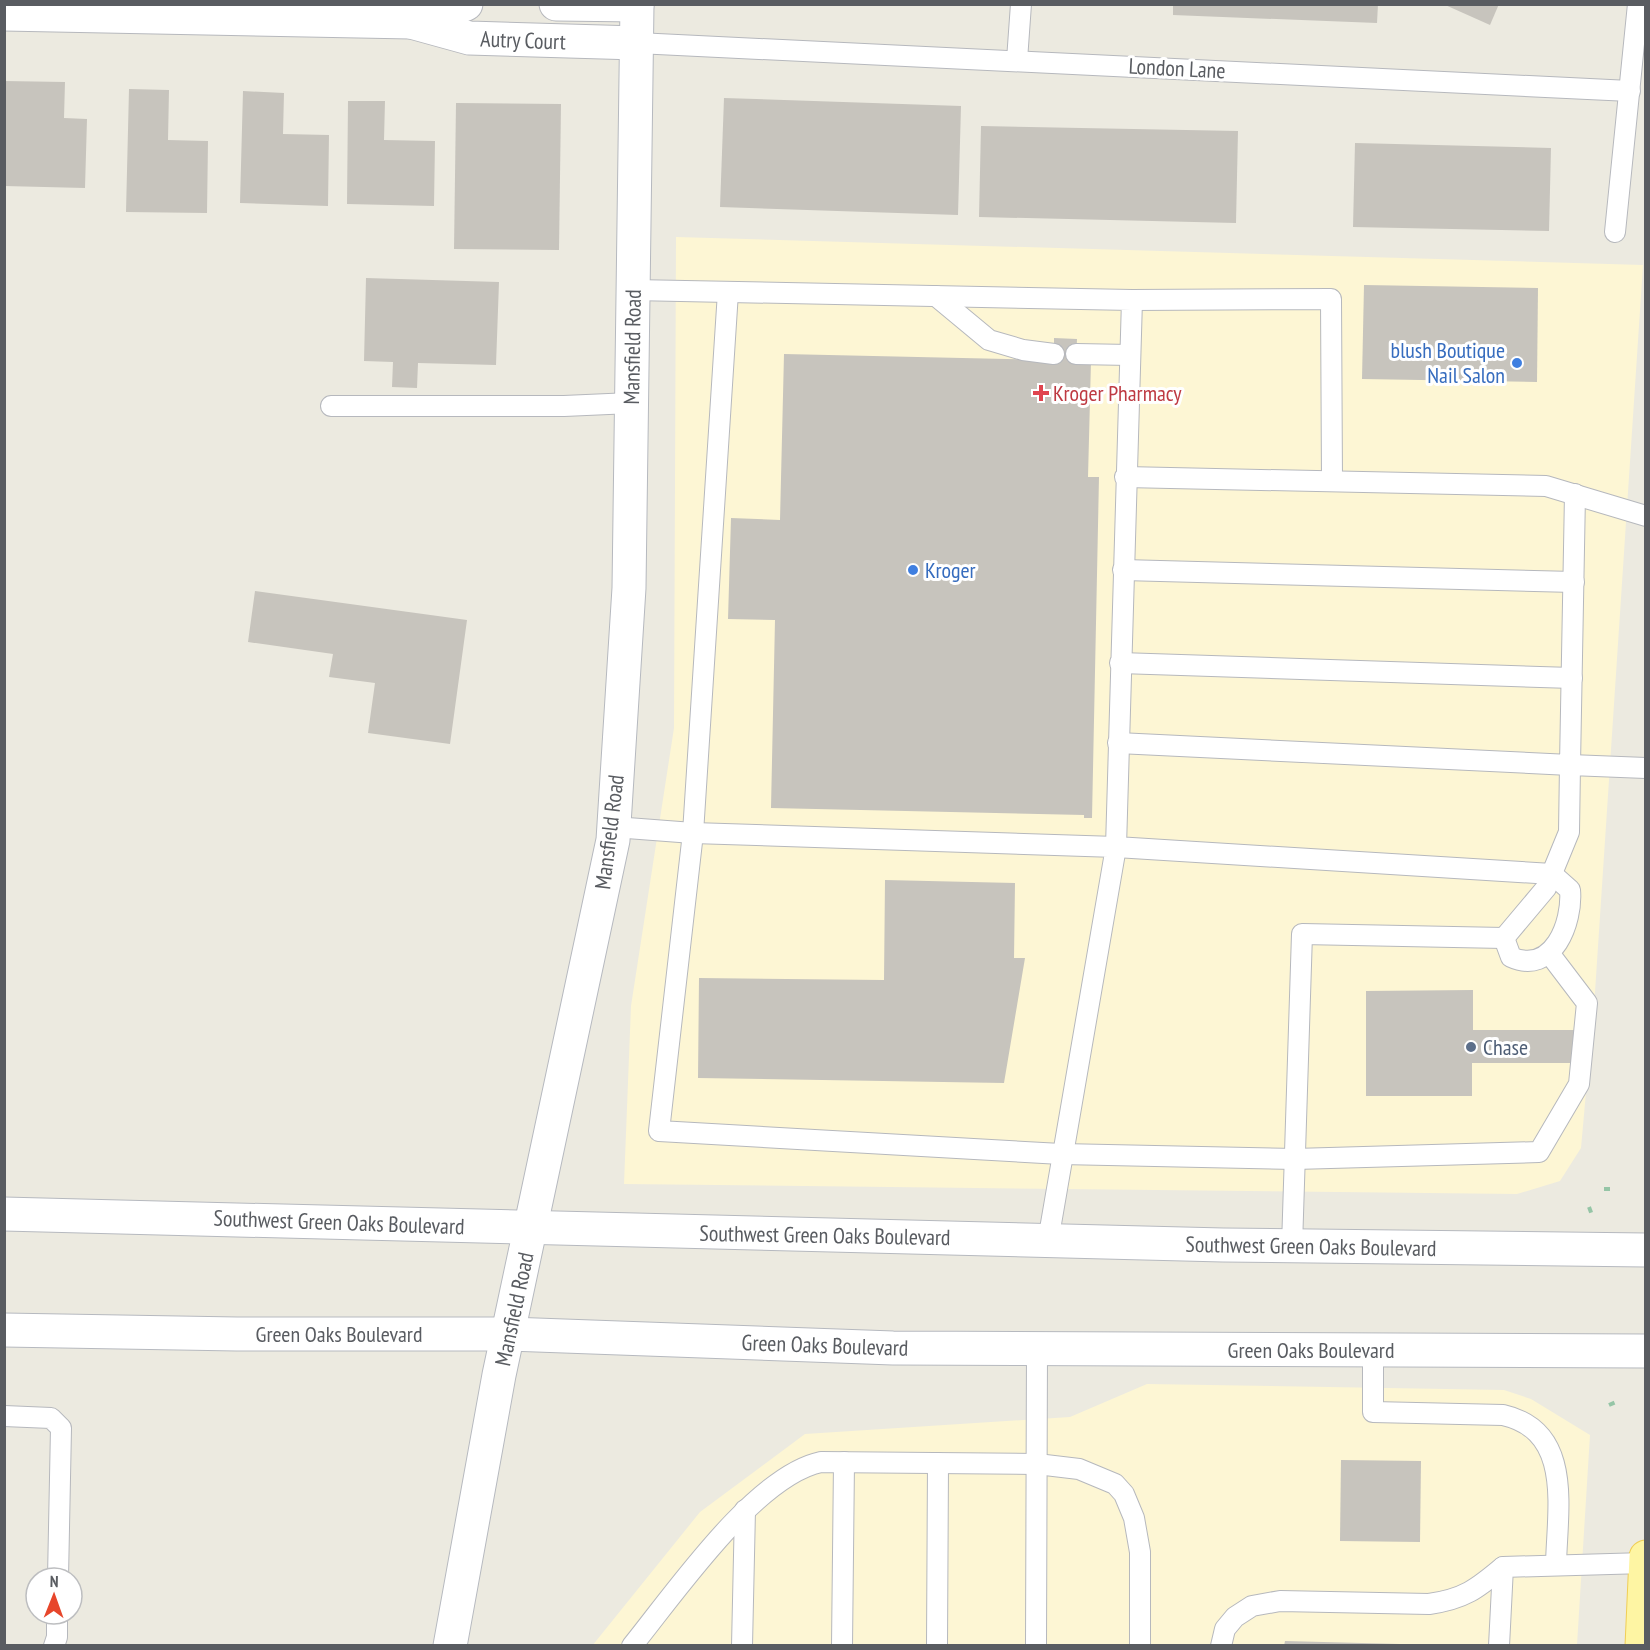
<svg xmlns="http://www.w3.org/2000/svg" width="1650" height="1650" font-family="'PT Sans Narrow',sans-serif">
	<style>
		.commercial { fill: #fdf6d4 }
		.building { fill: #c7c4bd }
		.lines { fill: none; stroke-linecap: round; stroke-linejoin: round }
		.lane-casing { stroke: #b6b8bd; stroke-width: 22 }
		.street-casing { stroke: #b6b8bd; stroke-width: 35 }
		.secondary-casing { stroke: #b6b9bf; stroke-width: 35 }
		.primary-casing { stroke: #f0ce55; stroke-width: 35 }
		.path { stroke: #95c5a6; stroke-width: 4; stroke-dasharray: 6 3; stroke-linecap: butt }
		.lane { stroke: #fff; stroke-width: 20 }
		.street { stroke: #fff; stroke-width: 33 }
		.secondary { stroke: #fff; stroke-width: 33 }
		.primary { stroke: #fef5a3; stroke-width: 33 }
		.shop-dot { fill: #3f7fe0; stroke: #fff; stroke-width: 2 }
		.health-dot { fill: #e0444e; stroke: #fff; stroke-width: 2 }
		.service-dot { fill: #5c6f8a; stroke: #fff; stroke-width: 2 }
		.labels { text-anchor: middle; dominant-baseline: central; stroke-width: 6; stroke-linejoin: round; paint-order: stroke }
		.street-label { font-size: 22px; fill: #595c61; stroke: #fff }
		.shop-label { font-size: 22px; fill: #366cbe; stroke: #fff; text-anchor: end }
		.health-label { font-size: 22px; fill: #be3a42; stroke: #fff; text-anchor: start }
		.service-label { font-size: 22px; fill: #4e5e75; stroke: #fff; text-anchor: start }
	</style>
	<rect width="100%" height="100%" fill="#eceae0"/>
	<g class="commercial">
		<path d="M 676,237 L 1643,265 L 1595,992 L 1581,1148 L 1560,1181 L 1517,1194 L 624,1184 L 631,1006 L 674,728 Z"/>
		<path d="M 1147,1384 L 1504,1390 L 1531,1399 L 1590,1435 L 1577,1645 L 592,1646 L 700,1512 L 805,1434 L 1070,1417 Z"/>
	</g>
	<g class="building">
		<path d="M 1173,4 L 1378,4 L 1377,23 L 1173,15 Z"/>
		<path d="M 1443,4 L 1499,4 L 1490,25 Z"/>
		<path d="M 4,81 L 65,82 L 64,118 L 87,119 L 85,188 L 4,186 Z"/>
		<path d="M 129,89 L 169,90 L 168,140 L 208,141 L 207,213 L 126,212 Z"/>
		<path d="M 243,91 L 284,93 L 283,134 L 329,135 L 328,206 L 240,203 Z"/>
		<path d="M 724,98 L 961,106 L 958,215 L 720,207 Z"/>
		<path d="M 348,101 L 385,101 L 384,140 L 435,141 L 434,206 L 347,204 Z"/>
		<path d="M 456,103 L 561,104 L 559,250 L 454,249 Z"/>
		<path d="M 981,126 L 1238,131 L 1236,223 L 979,217 Z"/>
		<path d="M 1355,143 L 1551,148 L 1549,231 L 1353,227 Z"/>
		<path d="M 366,278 L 499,282 L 496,365 L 418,363 L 417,388 L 392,387 L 393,362 L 364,361 Z"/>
		<path d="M 1364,285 L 1538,288 L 1537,382 L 1362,379 Z"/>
		<path d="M 1054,338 L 1077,339 L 1076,360 L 1091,361 L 1088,477 L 1099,477 L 1092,818 L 1084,818 L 1084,815 L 771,808 L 775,620 L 728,619 L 731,518 L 780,520 L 784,354 L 1054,360 Z"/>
		<path d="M 255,591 L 467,620 L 450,744 L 368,733 L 375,683 L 329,677 L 333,654 L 248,642 Z"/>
		<path d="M 885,880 L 1015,883 L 1014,958 L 1025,958 L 1004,1083 L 698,1078 L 699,978 L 884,980 Z"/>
		<path d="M 1473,990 L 1473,1030 L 1575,1030 L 1576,1063 L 1472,1063 L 1472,1096 L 1366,1096 L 1366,991 Z"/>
		<path d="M 1341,1460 L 1421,1461 L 1420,1542 L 1340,1541 Z"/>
		<path d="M 1285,1641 L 1400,1644 L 1400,1646 L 1284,1646 Z"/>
	</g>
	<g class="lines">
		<defs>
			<g id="lane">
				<path d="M 637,43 L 1630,91"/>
				<path d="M 1017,60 L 1021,4"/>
				<path d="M 1615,232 L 1638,4"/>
				<path d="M 633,290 L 1132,300 L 1116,847 L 1552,874 L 1570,890 C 1573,922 1553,976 1511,957 L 1504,938"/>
				<path d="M 728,292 L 693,833 L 659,1131 L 1061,1154 L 1295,1159 L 1539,1152 L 1579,1084 L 1587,1003 L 1549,953"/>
				<path d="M 936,296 L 989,340 L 1023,350 L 1054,354"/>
				<path d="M 1132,300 L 1331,299 L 1332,481"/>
				<path d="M 1076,354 L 1130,355"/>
				<path d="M 331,406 L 564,406 L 631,403"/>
				<path d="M 1125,477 L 1546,486 L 1646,516"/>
				<path d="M 1123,570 L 1574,582"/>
				<path d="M 1120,663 L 1572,678"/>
				<path d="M 1118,743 L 1570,765 L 1575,494"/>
				<path d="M 614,827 L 693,833 L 1116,847 L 1048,1241"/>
				<path d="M 1292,1246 L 1302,934 L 1504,938 L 1546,888 L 1569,832 L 1570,765 L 1646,768"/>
				<path d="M 1373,1350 L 1373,1412 L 1503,1415 C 1574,1431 1557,1510 1556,1565"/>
				<path d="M 4,1416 L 51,1418 L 61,1428 L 58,1578"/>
				<path d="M 54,1646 L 57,1637 L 57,1614"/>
				<path d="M 632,1646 C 675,1593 755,1476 821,1462 L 1037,1464 L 1079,1469 L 1115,1484 L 1124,1494 L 1134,1518 L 1140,1552 L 1140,1646"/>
				<path d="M 742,1646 L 745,1510"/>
				<path d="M 842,1646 L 844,1462"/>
				<path d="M 937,1646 L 938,1463"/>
				<path d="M 1036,1646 L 1037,1349"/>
				<path d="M 1221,1646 L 1225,1629 L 1235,1617 L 1252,1606 L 1280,1601 L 1429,1604 C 1464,1599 1477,1589 1503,1567"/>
				<path d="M 1499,1646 L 1503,1567 L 1645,1563"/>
			</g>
			<g id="street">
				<path d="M 466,4 L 411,22 L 469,38 L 637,43"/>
				<path d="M 556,4 L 637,5"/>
				<path d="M 4,14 L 411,22"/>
			</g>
			<g id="secondary">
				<path d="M 4,1214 L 1223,1245 L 1646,1250"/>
				<path d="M 4,1330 L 237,1334 L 509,1334 L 893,1348 L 1646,1351"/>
				<path d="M 450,1646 L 499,1375 L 613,840 L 629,588 L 637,4"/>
			</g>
			<path id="primary" d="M 1642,1646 L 1646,1557"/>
		</defs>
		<use href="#lane" class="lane-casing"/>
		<use href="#street" class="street-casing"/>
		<use href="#secondary" class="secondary-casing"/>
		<use href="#primary" class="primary-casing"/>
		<g class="path">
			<path d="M 1604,1189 L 1611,1189"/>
			<path d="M 1589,1207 L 1592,1215"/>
			<path d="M 1609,1405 L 1616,1402"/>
		</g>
		<use href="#lane" class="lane"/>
		<use href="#street" class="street"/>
		<use href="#secondary" class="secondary"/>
		<use href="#primary" class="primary"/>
	</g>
	<g class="shop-dot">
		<circle cx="1517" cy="363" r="6"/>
		<circle cx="913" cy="570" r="6"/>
	</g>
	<path class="health-dot" d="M1038 384h6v6h6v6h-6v6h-6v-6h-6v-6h6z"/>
	<circle class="service-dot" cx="1471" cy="1047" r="6"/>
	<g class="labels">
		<g class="street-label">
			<text transform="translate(523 40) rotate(2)">Autry Court</text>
			<text transform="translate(1177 68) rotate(3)">London Lane</text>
			<text transform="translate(632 347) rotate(-89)">Mansfield Road</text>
			<text transform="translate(609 832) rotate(-83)">Mansfield Road</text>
			<text transform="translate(339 1222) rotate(2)">Southwest Green Oaks Boulevard</text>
			<text transform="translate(825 1235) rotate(1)">Southwest Green Oaks Boulevard</text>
			<text transform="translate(1311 1246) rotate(1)">Southwest Green Oaks Boulevard</text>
			<text transform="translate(514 1309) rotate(-78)">Mansfield Road</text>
			<text x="339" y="1334">Green Oaks Boulevard</text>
			<text transform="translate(825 1345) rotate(2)">Green Oaks Boulevard</text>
			<text x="1311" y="1350">Green Oaks Boulevard</text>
		</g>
		<g class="shop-label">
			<text x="1505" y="350">blush Boutique<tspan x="1505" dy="25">Nail Salon</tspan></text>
			<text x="925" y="570" text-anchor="start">Kroger</text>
		</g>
		<g class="health-label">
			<text x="1053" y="393">Kroger Pharmacy</text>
		</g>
		<g class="service-label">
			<text x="1483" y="1047">Chase</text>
		</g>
	</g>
	<rect width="1650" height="1650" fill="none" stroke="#595c61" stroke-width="12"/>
	<g transform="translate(54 1596) rotate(1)"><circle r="28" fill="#ffffff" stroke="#bdbec0" stroke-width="1.5"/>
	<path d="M0-4.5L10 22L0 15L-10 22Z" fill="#e7462b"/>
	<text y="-9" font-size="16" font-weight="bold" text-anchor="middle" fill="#595c61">N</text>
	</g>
</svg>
